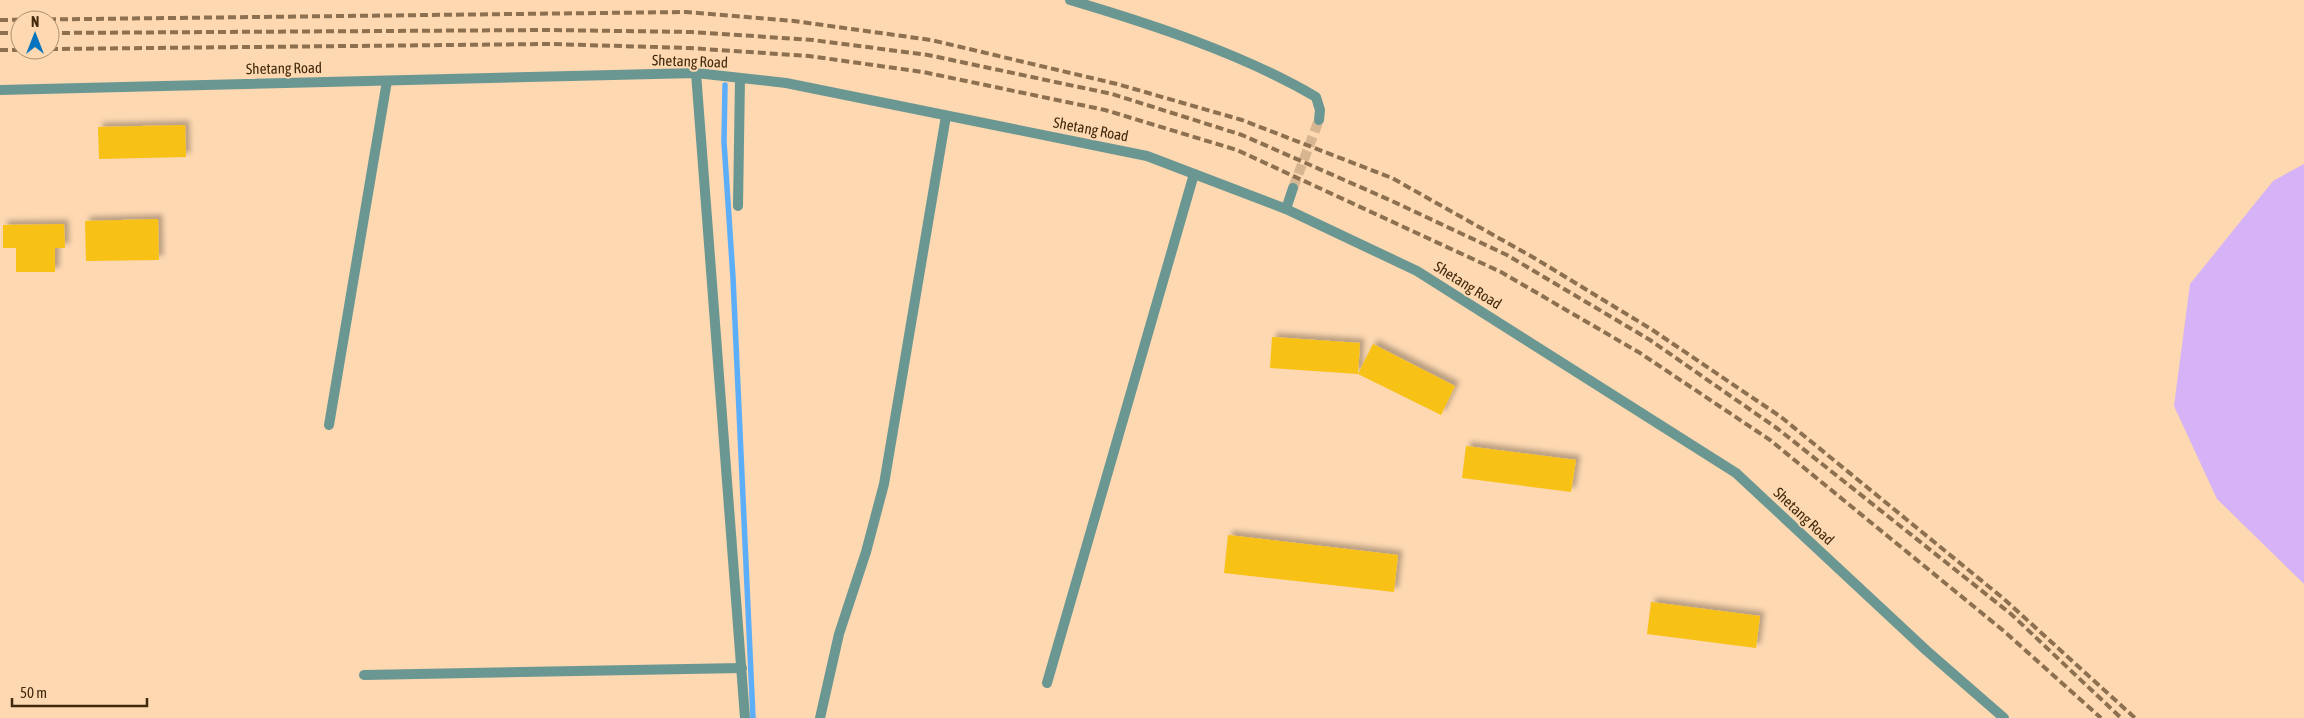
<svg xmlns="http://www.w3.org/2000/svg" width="2304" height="718" font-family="'Asap Condensed',sans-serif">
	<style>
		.green { fill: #d5b3f6 }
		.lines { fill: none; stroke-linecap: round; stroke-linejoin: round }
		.stream { stroke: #5caef8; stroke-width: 5.5 }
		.building { fill: #f8c115; filter: url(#shadow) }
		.minor-tunnel { stroke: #d7b590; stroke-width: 10; stroke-dasharray: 10 5; stroke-linecap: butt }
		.service { stroke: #6a9792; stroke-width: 10 }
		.minor { stroke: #6a9792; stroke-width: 10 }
		.tertiary { stroke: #6a9792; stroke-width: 10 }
		.rail { stroke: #8d704f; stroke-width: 4; stroke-dasharray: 8 4; stroke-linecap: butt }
		.labels { text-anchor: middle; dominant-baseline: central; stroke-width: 4; stroke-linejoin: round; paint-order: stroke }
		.street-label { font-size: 15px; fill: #41290d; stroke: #fdd8b1 }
	</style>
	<defs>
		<filter id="shadow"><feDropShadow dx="4.5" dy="-4.5" stdDeviation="2.5" flood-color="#0004"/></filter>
	</defs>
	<rect width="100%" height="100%" fill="#fdd8b1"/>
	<path class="green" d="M 2304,164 L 2304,584 L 2217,499 L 2174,406 L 2190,284 L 2273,181 Z"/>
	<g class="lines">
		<path class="stream" d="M 725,85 L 724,142 L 733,278 L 753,718"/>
	</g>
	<g class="building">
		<path d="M 185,125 L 186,157 L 99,159 L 98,127 Z"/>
		<path d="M 158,219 L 159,260 L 86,261 L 85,221 Z"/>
		<path d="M 64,224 L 65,248 L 55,248 L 55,272 L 16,272 L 16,248 L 3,248 L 3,225 Z"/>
		<path d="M 1272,337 L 1360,343 L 1358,374 L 1270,368 Z"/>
		<path d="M 1373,344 L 1455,386 L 1441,415 L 1358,374 Z"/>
		<path d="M 1466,446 L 1576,460 L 1571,492 L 1462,478 Z"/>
		<path d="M 1228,535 L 1398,555 L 1394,592 L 1224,573 Z"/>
		<path d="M 1651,602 L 1760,616 L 1756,648 L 1647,634 Z"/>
	</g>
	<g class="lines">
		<path class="minor-tunnel" d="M 1293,188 L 1319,120"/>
		<g class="service">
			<path d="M 738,206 L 740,78"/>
			<path d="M 329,425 L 387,81"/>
		</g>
		<g class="minor">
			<path d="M 1070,0 C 1151,24 1243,54 1316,97 L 1320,110 L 1319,120"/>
			<path d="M 696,73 L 745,718"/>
			<path d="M 1286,209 L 1293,188"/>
			<path d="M 364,675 L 742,668"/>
			<path d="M 1047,683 L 1194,174"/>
			<path d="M 820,718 L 839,634 L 866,552 L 884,484 L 946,116"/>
		</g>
		<path class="tertiary" d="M 0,90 L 696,73 L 786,83 L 1147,156 L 1286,209 L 1417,271 L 1736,473 L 1927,651 L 2004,718"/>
		<g class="rail">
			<path d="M 0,20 L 686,12 L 794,21 L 931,40 L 1117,84 L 1242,120 L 1392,178 L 1536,259 L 1651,329 L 1781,417 L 2004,599 L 2135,718"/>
			<path d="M 0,33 L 20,33"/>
			<path d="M 50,33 L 550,30 L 692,32 L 813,40 L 928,55 L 1112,94 L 1242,135 L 1392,201 L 1507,255 L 1650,340 L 1778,429 L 2011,614 L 2121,718"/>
			<path d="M 50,49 L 550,44 L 689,48 L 809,56 L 923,72 L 1105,110 L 1237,150 L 1501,272 L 1640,353 L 1770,440 L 2005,632 L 2101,718"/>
			<path d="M 0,50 L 20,50"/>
		</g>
	</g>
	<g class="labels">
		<g class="street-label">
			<text transform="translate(690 61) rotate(2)">Shetang Road</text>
			<text transform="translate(284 68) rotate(-1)">Shetang Road</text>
			<text transform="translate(1091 129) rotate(11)">Shetang Road</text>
			<text transform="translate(1468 285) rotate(32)">Shetang Road</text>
			<text transform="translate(1804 516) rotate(43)">Shetang Road</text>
		</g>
	</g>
	<g transform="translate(35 35)"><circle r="24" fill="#fdd8b1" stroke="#b2926f"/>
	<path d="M0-4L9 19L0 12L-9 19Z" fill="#0574bf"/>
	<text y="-8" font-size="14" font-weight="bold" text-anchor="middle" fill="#41290d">N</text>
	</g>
	<path d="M12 698v8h135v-8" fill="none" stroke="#41290d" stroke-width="2.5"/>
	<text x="20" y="698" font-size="15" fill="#41290d" stroke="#fdd8b1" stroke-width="4" paint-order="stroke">50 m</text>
</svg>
